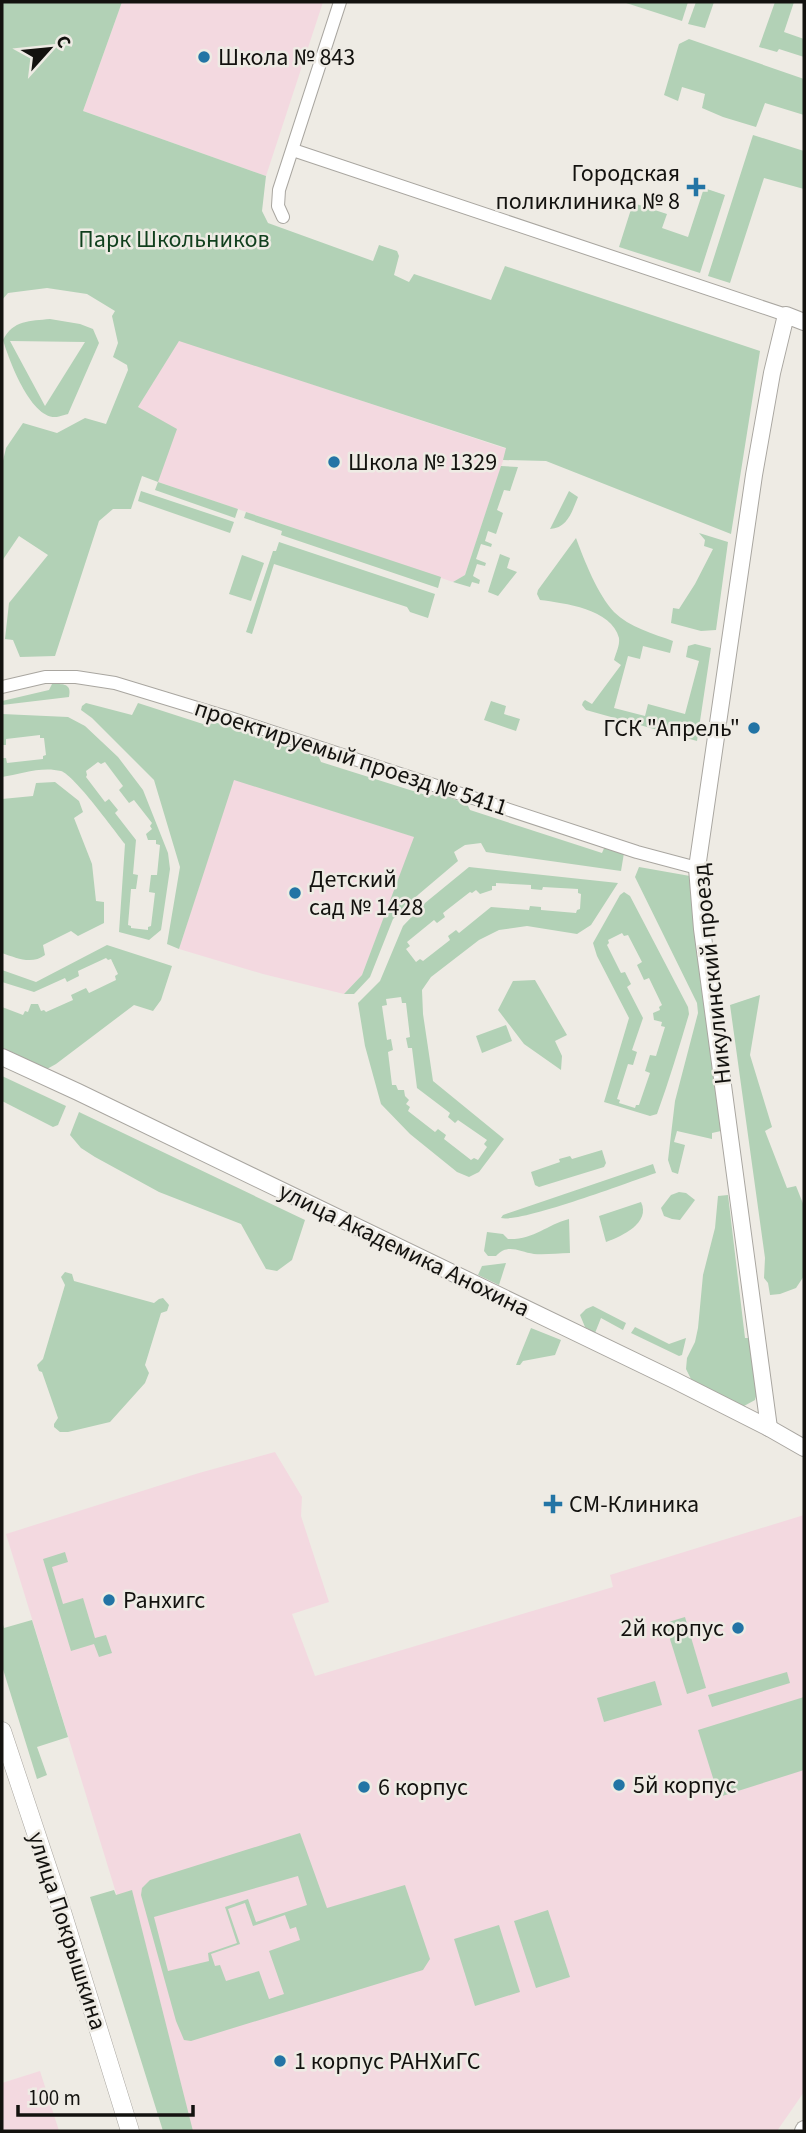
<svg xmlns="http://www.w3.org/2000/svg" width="806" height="2133" font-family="'Source Sans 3',sans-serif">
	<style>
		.education { fill: #f3d9e0 }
		.green { fill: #b2d1b6; fill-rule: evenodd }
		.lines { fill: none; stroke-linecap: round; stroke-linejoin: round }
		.minor-casing { stroke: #a9a6a0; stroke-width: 14 }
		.tertiary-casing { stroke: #a9a6a0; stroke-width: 18 }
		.secondary-casing { stroke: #a9a6a0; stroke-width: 19 }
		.minor { stroke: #fff; stroke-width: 12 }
		.tertiary { stroke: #fff; stroke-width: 16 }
		.secondary { stroke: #fff; stroke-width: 18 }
		.poi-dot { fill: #2274a5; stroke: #eeebe4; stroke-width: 2.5 }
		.labels { text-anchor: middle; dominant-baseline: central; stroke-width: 5; stroke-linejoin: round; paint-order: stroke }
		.poi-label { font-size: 24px; fill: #13120f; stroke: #eeebe4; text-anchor: start }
		.park-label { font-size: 24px; fill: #103f1d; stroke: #eeebe4 }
		.street-label { font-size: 24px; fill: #13120f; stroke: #eeebe4 }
	</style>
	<rect width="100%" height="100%" fill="#eeebe4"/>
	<g class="education">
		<path d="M 122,2 L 323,2 L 266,176 L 83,111 Z"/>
		<path d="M 179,340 L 507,449 L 465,575 L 453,582 L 158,482 L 138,407 Z"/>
		<path d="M 233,779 L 415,837 L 362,975 L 344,994 L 263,974 L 179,949 Z"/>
		<path d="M 275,1452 L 302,1497 L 301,1516 L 329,1602 L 292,1614 L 315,1676 L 613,1587 L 610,1575 L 804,1515 L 804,2092 L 777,2131 L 189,2131 L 6,1534 L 199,1473 Z"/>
		<path d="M 40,2071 L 59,2131 L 2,2131 L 2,2083 Z"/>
	</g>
	<g class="green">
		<path d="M 2,2 L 122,2 L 83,111 L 266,176 L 262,211 L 268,223 L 373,261 L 379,245 L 397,251 L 399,256 L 394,275 L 409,282 L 414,274 L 491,300 L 505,266 L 760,351 L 731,534 L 546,461 L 503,460 L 506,448 L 179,341 L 138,407 L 177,429 L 158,482 L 238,509 L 235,518 L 155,490 L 158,482 L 142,476 L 131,509 L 113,509 L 99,521 L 55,656 L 20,657 L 13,640 L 5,639 L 9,603 L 48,555 L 19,536 L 2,561 L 2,465 L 6,448 L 23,423 L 57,433 L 85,418 L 106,424 L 128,370 L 127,365 L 113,357 L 118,343 L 112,316 L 115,311 L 87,294 L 47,288 L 8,293 L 2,300 Z"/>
		<path d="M 623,2 L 688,2 L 682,21 Z"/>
		<path d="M 696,2 L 714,2 L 705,28 L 688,24 Z"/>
		<path d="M 775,2 L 794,2 L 784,32 L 804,39 L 804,57 L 779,49 L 777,52 L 759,47 Z"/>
		<path d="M 689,39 L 804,79 L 804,115 L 765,103 L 756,127 L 723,117 L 702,108 L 705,94 L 682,87 L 678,101 L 664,95 L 679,44 Z"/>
		<path d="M 753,135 L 804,151 L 804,189 L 764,178 L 730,283 L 708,276 Z"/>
		<path d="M 704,188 L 725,195 L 700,273 L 619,247 L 633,203 L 667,214 L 662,228 L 688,237 Z"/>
		<path d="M 50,319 L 80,324 L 93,329 L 99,343 L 68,414 C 67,414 58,417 57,417 C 31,420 9,360 3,340 C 13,320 30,321 50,319 ZM 10,341 L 85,342 L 45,406 Z"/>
		<path d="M 501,466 L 518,467 L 510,491 L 504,490 L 497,510 L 503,513 L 496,534 L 488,531 L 485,541 L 492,544 L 491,547 L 481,544 L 476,559 L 486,563 L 485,566 L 477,564 L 473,576 L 480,580 L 479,584 L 472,582 L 470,587 L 453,582 L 465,575 Z"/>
		<path d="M 141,491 L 234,522 L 230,533 L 138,501 Z"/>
		<path d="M 569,491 L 578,497 C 572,511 568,528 550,529 Z"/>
		<path d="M 246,512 L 441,577 L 438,588 L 281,535 L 282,531 L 244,518 Z"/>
		<path d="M 699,533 L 728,542 L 716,630 L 701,631 L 671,623 L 673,608 L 679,609 L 695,584 L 713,549 L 704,546 L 705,540 Z"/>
		<path d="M 576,538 C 584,560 598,595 614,612 C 629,627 654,634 673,641 L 670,653 L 643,646 L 640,659 L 628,656 L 614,708 L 645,716 L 648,704 L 685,714 L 699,661 L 686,657 L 688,646 L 695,644 L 711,648 L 697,741 L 586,710 L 582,705 L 583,702 L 585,700 L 592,704 L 621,665 L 614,660 C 616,653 620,645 619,638 C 612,609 564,603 540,600 L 537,594 L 538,590 Z"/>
		<path d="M 279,542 L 435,594 L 428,618 L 410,612 L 407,607 L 274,564 L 252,634 L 246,632 L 273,551 L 276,551 Z"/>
		<path d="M 500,554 L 510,558 L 507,568 L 517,572 L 498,596 L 488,592 Z"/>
		<path d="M 242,555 L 264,563 L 251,601 L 229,594 Z"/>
		<path d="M 52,684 C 63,684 72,683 69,697 L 2,705 L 2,701 L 49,690 Z"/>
		<path d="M 491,701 L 506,706 L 504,714 L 520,719 L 516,731 L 484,720 Z"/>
		<path d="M 86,703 L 132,715 L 138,703 L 203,724 L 211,721 L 318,755 L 321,762 L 429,796 L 437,793 L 467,804 L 470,810 L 602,853 L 605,846 L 624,853 L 621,871 L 486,852 L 481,843 L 465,845 L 454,852 L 458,861 L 419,894 L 393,919 L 370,977 L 354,994 L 344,994 L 362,975 L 414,837 L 234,780 L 179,949 L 167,944 L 180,867 L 154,780 L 92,718 L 81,710 L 82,706 Z"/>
		<path d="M 2,714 L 68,717 L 85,726 L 118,757 L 143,790 L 168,853 L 170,869 L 161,930 L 149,940 L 119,932 L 125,844 C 113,829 75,776 61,771 C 42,766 20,774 2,777 L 2,758 L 6,758 L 7,763 L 43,759 L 43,756 L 46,755 L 44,738 L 40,738 L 40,735 L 6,739 L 6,745 L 2,745 ZM 98,762 L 101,764 L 105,762 L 123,786 L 119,790 L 129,803 L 134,800 L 152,823 L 150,826 L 152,829 L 146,834 L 148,840 L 156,840 L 156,844 L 160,845 L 157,875 L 151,875 L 149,892 L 155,893 L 151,926 L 148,927 L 148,930 L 131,928 L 131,926 L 128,925 L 131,889 L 136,889 L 138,875 L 133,874 L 136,840 L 115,813 L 118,810 L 109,799 L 105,802 L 86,777 L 87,775 L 86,771 Z"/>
		<path d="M 55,782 L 79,801 L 83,812 L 74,818 L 92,864 L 96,901 L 104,902 L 104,923 L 78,936 L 71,931 L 43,945 L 45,955 C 32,965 16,958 2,953 L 2,799 L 33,796 L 36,783 Z"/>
		<path d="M 469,867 L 618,883 L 591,925 L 577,934 L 527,926 L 499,930 L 479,940 L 431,977 L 422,990 L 423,1014 L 433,1081 L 504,1139 L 479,1172 L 469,1177 L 457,1172 L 410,1134 L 381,1104 L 365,1046 L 358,1003 L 380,981 L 403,926 L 425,903 ZM 496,883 L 531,885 L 531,889 L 542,890 L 543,887 L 578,889 L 578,893 L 581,894 L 580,909 L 577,910 L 576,913 L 541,910 L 541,907 L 530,906 L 529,910 L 491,907 L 459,933 L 456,930 L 448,936 L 450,940 L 423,961 L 420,959 L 416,962 L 406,949 L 410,946 L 407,942 L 434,920 L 437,923 L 445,917 L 443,913 L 470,892 L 472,893 L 476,890 L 480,894 L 492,890 L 492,886 L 496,886 ZM 401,997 L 402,1003 L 406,1003 L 410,1037 L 406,1038 L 408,1048 L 412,1048 L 417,1088 L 450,1113 L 448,1117 L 455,1123 L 458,1120 L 487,1140 L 484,1144 L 487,1147 L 478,1160 L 474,1158 L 471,1160 L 444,1139 L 446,1135 L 438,1129 L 435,1132 L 408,1111 L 410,1107 L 406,1104 L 409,1100 L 405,1096 L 404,1090 L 398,1090 L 396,1085 L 392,1085 L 388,1052 L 393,1050 L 391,1039 L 387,1040 L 382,1006 L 387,1005 L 386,999 Z"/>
		<path d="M 639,867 L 690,876 L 721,1131 L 712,1133 L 712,1139 L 677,1131 L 674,1142 L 685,1145 L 678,1174 L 672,1172 L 668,1160 L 675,1101 L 698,1013 L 697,1003 L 635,877 Z"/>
		<path d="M 624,892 L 630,896 L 688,1007 L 689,1014 C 679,1048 669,1081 657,1114 L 650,1116 L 604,1102 L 629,1018 L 597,956 L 593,943 L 620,895 ZM 622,933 L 624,936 L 628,935 L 642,962 L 637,965 L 644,980 L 649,978 L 662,1005 L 659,1007 L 660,1010 L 653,1013 L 654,1020 L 662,1022 L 661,1026 L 665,1027 L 656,1056 L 650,1055 L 645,1071 L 650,1073 L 639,1105 L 636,1105 L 635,1108 L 619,1103 L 620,1100 L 617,1099 L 628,1064 L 633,1065 L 637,1052 L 632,1050 L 643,1018 L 627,987 L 631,984 L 625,972 L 621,973 L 607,945 L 609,943 L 608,940 Z"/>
		<path d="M 107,945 L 172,966 L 161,1000 L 153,1011 L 134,1005 L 56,1064 L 47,1069 L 2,1049 L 2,1007 L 23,1015 L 25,1011 L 28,1012 L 31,1004 L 38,1004 L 41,1011 L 44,1010 L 46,1012 L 73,1000 L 71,995 L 86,988 L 89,993 L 116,980 L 115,976 L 118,974 L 111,959 L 108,960 L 106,958 L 78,971 L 79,976 L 67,982 L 65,978 L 34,992 L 2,982 L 2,970 L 36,982 Z"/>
		<path d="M 535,980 L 567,1035 L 555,1041 L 562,1056 L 561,1070 L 524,1044 L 498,1010 L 513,981 Z"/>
		<path d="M 760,995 L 750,1055 L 772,1127 L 765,1131 L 787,1188 L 796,1186 L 804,1206 L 804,1276 L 796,1288 L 780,1294 L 770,1295 L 768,1283 L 764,1278 L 765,1258 L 730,1005 Z"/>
		<path d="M 506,1025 L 512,1041 L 482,1053 L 476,1036 Z"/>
		<path d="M 2,1076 L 66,1106 L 58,1125 L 53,1127 L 2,1101 Z"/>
		<path d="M 79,1112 L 305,1220 L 292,1260 L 277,1271 L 266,1269 L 241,1224 L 159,1192 L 95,1157 L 81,1148 L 70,1135 Z"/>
		<path d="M 602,1150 L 606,1163 L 604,1167 L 539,1187 L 535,1185 L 531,1172 L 560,1162 L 559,1159 L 570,1156 L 572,1159 Z"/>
		<path d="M 653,1164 L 656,1173 C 629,1182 521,1223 501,1218 L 503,1215 Z"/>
		<path d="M 679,1192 L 686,1193 L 695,1200 L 680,1220 L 672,1219 L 664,1216 L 661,1208 L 671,1195 Z"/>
		<path d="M 728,1195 L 745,1338 L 750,1338 L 757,1393 L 755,1400 L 744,1406 L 692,1381 L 686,1369 L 687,1358 L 695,1342 L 698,1328 L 703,1275 L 715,1228 L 718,1196 Z"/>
		<path d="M 641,1202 C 651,1223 622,1236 606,1242 L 599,1216 Z"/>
		<path d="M 569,1219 L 570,1253 C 558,1253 546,1255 534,1254 C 519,1252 508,1243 496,1256 L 488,1256 L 484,1251 L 487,1232 L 503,1234 L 508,1239 C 534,1240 546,1225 569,1219 Z"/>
		<path d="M 506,1263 L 499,1285 L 478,1275 L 482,1266 Z"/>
		<path d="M 65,1272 L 72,1274 L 74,1281 L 154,1303 L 159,1299 L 163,1298 L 169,1305 L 167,1311 L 161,1313 L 145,1365 L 149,1373 L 145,1383 L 110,1422 L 68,1432 L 60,1432 L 54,1427 L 54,1424 L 58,1418 L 42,1372 L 39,1371 L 37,1365 L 43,1359 L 65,1285 L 61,1277 Z"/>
		<path d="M 593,1306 L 626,1323 L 623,1330 L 601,1318 L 595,1333 L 585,1327 L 580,1315 L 586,1309 Z"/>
		<path d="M 635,1327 L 669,1344 L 686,1338 L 682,1355 L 679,1356 L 631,1333 Z"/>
		<path d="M 531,1328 L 561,1340 L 555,1355 L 523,1361 L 520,1365 L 516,1365 Z"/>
		<path d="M 65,1552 L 68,1562 L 52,1567 L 63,1604 L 83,1598 L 95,1638 L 106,1635 L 112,1653 L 99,1657 L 94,1644 L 71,1651 L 43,1559 Z"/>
		<path d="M 685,1617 L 706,1688 L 687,1694 L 665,1623 Z"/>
		<path d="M 32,1620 L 68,1737 L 37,1747 L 47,1775 L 37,1779 L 2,1666 L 2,1621 L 4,1628 Z"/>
		<path d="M 787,1672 L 790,1683 L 712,1707 L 708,1695 Z"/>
		<path d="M 655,1681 L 662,1705 L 604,1722 L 597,1698 Z"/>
		<path d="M 804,1697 L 804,1770 L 719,1797 L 698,1730 Z"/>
		<path d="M 300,1833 L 327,1908 L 405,1885 L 430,1959 L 423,1970 L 191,2041 L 184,2040 L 176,2021 L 141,1895 L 142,1888 L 150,1880 ZM 298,1876 L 307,1905 L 256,1922 L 248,1899 L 225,1907 L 237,1943 L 208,1953 L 209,1961 L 168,1971 L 154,1917 ZM 245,1903 L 253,1926 L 285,1915 L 290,1929 L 296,1927 L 300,1940 L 269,1951 L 284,1994 L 269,1999 L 259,1971 L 226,1981 L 220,1965 L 215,1966 L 211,1954 L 240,1944 L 228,1909 Z"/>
		<path d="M 114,1890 L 116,1895 L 132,1890 L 193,2131 L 163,2131 L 90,1897 Z"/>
		<path d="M 548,1910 L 570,1977 L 536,1988 L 514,1921 Z"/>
		<path d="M 499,1925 L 520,1992 L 475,2006 L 454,1939 Z"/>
	</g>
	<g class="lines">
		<defs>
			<g id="minor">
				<path d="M 293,150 L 786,315"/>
				<path d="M 283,217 L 278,206 L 279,190 L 340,2"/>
				<path d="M 2,687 L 45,677 L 76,677 L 115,683 L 230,718 L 637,852 L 697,868"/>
			</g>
			<g id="tertiary">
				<path d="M 2,1057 L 78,1092 L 674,1380 L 769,1428 L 804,1448"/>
				<path d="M 769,1428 L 702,929 L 697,868 L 754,475 L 772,373 L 786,315 L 804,322"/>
				<path d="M 803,2131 L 804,2129"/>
			</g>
			<path id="secondary" d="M 2,1731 L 59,1902 L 130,2131"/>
		</defs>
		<use href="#minor" class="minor-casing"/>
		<use href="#tertiary" class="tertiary-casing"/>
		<use href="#secondary" class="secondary-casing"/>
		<use href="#minor" class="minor"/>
		<use href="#tertiary" class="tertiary"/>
		<use href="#secondary" class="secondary"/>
	</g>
	<g class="poi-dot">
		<circle cx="204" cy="57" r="7"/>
		<path d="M692.5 176.5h7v7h7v7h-7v7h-7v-7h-7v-7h7z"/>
		<circle cx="334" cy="462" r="7"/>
		<circle cx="754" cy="728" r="7"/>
		<circle cx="295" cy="893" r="7"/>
		<path d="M549.5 1493.5h7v7h7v7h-7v7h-7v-7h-7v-7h7z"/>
		<circle cx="109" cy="1600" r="7"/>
		<circle cx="738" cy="1628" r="7"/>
		<circle cx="619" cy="1785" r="7"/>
		<circle cx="364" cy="1787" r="7"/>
		<circle cx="280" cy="2061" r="7"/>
	</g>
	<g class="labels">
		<g class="poi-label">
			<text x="218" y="57">Школа № 843</text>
			<text x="680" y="173" text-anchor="end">Городская<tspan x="680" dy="28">поликлиника № 8</tspan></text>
			<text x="348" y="462">Школа № 1329</text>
			<text x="740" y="728" text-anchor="end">ГСК "Апрель"</text>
			<text x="309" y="879">Детский<tspan x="309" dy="28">сад № 1428</tspan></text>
			<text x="569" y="1504">СМ-Клиника</text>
			<text x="123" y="1600">Ранхигс</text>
			<text x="724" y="1628" text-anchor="end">2й корпус</text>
			<text x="633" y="1785">5й корпус</text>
			<text x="378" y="1787">6 корпус</text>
			<text x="294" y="2061">1 корпус РАНХиГС</text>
		</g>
		<g class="park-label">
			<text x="174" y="239">Парк Школьников</text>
		</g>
		<g class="street-label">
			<text transform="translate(351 758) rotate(18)">проектируемый проезд № 5411</text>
			<text transform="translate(712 974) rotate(-96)">Никулинский проезд</text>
			<text transform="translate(404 1250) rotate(26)">улица Академика Анохина</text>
			<text transform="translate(67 1931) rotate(72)">улица Покрышкина</text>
		</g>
	</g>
	<rect width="806" height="2133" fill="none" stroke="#13120f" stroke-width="7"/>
	<g transform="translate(49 49) rotate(63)" stroke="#eeebe4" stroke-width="5" paint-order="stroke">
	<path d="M0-5L12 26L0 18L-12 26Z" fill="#13120f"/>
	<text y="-10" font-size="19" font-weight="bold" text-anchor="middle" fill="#13120f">С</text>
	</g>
	<path d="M18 2105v10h175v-10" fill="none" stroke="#13120f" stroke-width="3.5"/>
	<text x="28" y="2105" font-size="21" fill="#13120f" stroke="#eeebe4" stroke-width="5" paint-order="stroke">100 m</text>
</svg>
